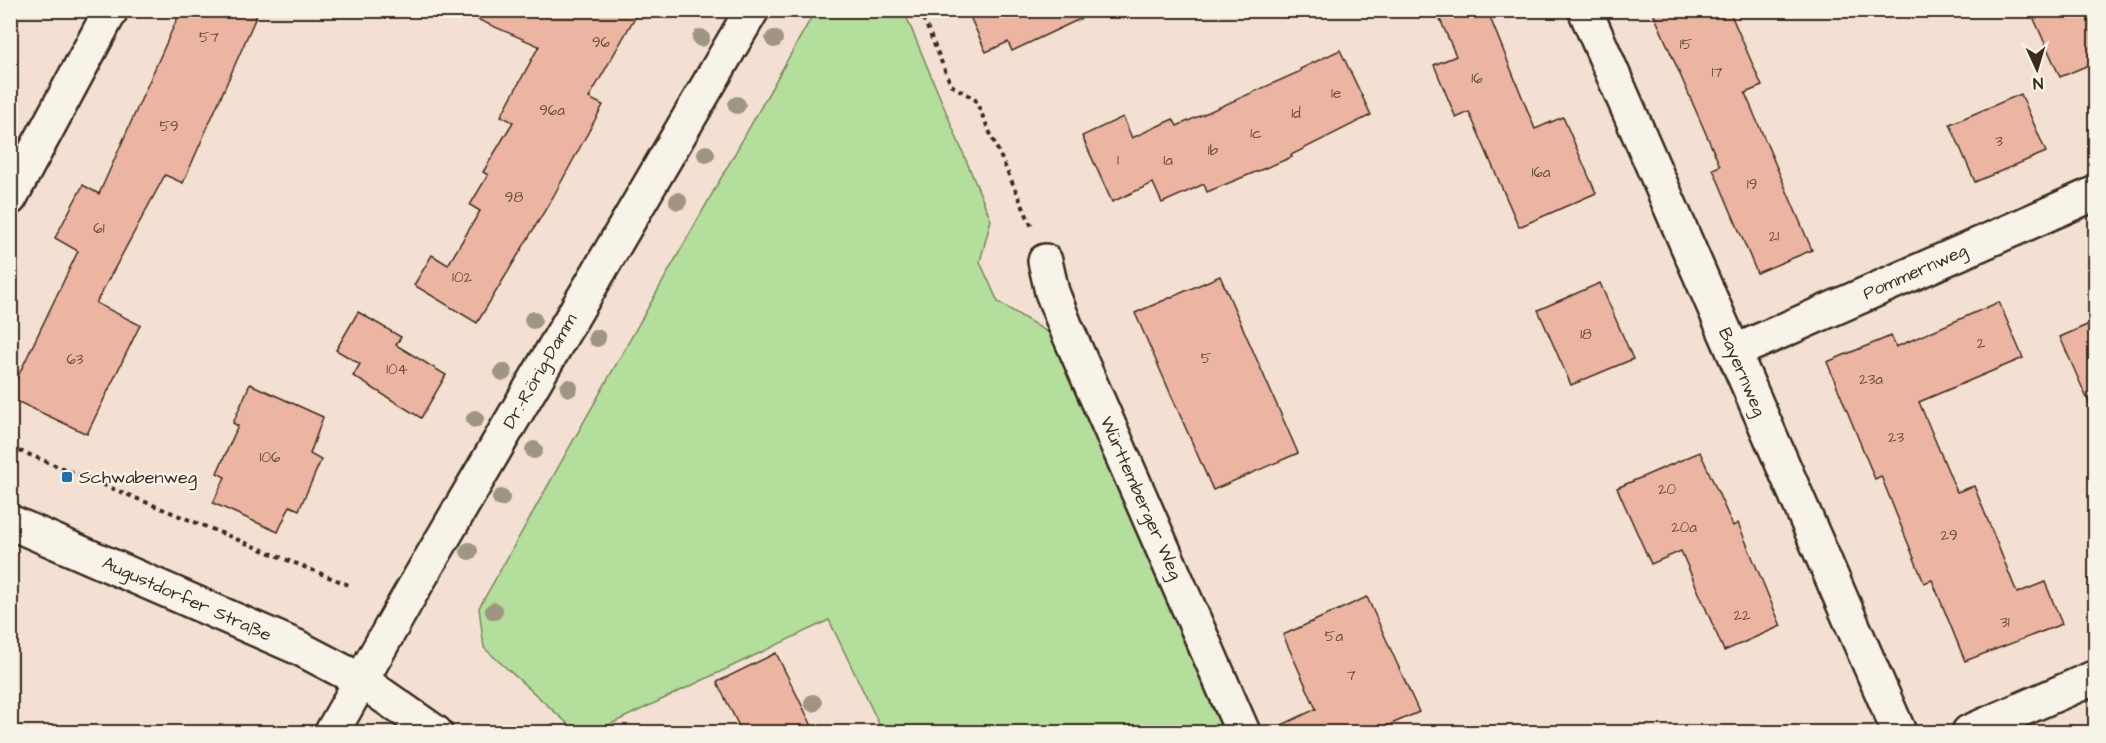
<svg xmlns="http://www.w3.org/2000/svg" width="2106" height="743" font-family="'Architects Daughter',sans-serif">
	<style>
		.green { fill: #b3de9b; stroke: #77845c; stroke-width: 1.5 }
		.building { fill: #ecb5a1; stroke: #3b2a1e; stroke-width: 1.5 }
		.lines { fill: none; stroke-linecap: round; stroke-linejoin: round }
		.minor-casing { stroke: #3b2a1e; stroke-width: 38 }
		.tertiary-casing { stroke: #3b2a1e; stroke-width: 38 }
		.path { stroke: #3b2a1e; stroke-width: 4; stroke-dasharray: 4.5 4.5; stroke-linecap: butt }
		.minor { stroke: #f7f3e8; stroke-width: 33 }
		.tertiary { stroke: #f7f3e8; stroke-width: 33 }
		.tree { fill: #9f9580 }
		.poi-dot { fill: #1f6fb2; stroke: #f7f3e8; stroke-width: 2 }
		.labels { text-anchor: middle; dominant-baseline: central; stroke-width: 4.5; stroke-linejoin: round; paint-order: stroke }
		.number-label { font-size: 15px; fill: #674d3f }
		.street-label { font-size: 18px; fill: #3b2a1e; stroke: #f7f3e8 }
		.poi-label { font-size: 18px; fill: #3b2a1e; stroke: #f7f3e8; text-anchor: start }
	</style>
	<rect width="100%" height="100%" fill="#f4e0d3"/>
	<filter id="ink" filterUnits="userSpaceOnUse"><feTurbulence type="fractalNoise" baseFrequency=".0167" numOctaves="2"/><feDisplacementMap in="SourceGraphic" scale="12" xChannelSelector="R" yChannelSelector="G"/><feConvolveMatrix kernelMatrix="1 2 1 2 8 2 1 2 1" color-interpolation-filters="sRGB"/></filter>
	<g filter="url(#ink)">
		<path class="green" d="M 815,11 L 904,11 L 991,220 L 980,262 L 998,302 L 1049,333 L 1223,732 L 883,732 L 829,620 L 594,732 L 577,732 L 484,648 L 479,608 Z"/>
		<g class="building">
			<path d="M 181,10 L 259,10 L 183,183 L 165,175 L 96,303 L 140,325 L 87,434 L 10,398 L 10,393 L 78,251 L 55,238 L 83,185 L 99,194 Z"/>
			<path d="M 456,10 L 639,10 L 589,98 L 603,105 L 553,197 L 477,323 L 414,285 L 432,255 L 448,265 L 480,211 L 470,205 L 488,175 L 483,172 L 513,122 L 501,116 L 539,46 Z"/>
			<path d="M 967,10 L 1099,10 L 1012,51 L 1008,42 L 986,52 Z"/>
			<path d="M 1436,10 L 1487,10 L 1535,129 L 1563,117 L 1596,193 L 1519,227 L 1469,112 L 1456,118 L 1434,65 L 1456,56 Z"/>
			<path d="M 1652,10 L 1729,10 L 1762,86 L 1745,93 L 1812,250 L 1757,273 L 1713,169 L 1720,166 Z"/>
			<path d="M 2030,10 L 2096,10 L 2096,62 L 2060,77 Z"/>
			<path d="M 1340,50 L 1371,115 L 1291,155 L 1292,157 L 1207,192 L 1204,184 L 1162,203 L 1153,183 L 1112,202 L 1082,136 L 1123,117 L 1132,138 L 1173,119 L 1177,126 L 1301,71 L 1300,69 Z"/>
			<path d="M 2021,94 L 2046,152 L 1975,182 L 1950,124 Z"/>
			<path d="M 1220,276 L 1298,453 L 1213,490 L 1135,313 Z"/>
			<path d="M 1600,283 L 1633,359 L 1571,385 L 1538,310 Z"/>
			<path d="M 1999,302 L 2023,358 L 1919,402 L 1957,492 L 1974,486 L 2017,593 L 2045,582 L 2062,624 L 1965,661 L 1932,580 L 1924,583 L 1881,476 L 1875,479 L 1827,362 L 1891,336 L 1896,347 Z"/>
			<path d="M 358,312 L 401,337 L 396,345 L 446,375 L 421,418 L 353,376 L 360,364 L 336,350 Z"/>
			<path d="M 2096,321 L 2096,419 L 2060,337 Z"/>
			<path d="M 250,384 L 323,417 L 310,454 L 321,460 L 299,510 L 290,506 L 278,532 L 213,503 L 225,477 L 217,473 L 238,426 L 233,423 Z"/>
			<path d="M 1700,452 L 1733,526 L 1738,523 L 1781,626 L 1724,651 L 1681,551 L 1651,564 L 1617,488 Z"/>
			<path d="M 1367,597 L 1419,712 L 1373,732 L 1267,732 L 1316,709 L 1283,635 Z"/>
			<path d="M 776,653 L 815,732 L 742,732 L 717,682 Z"/>
		</g>
		<g class="lines">
			<defs>
				<g id="minor">
					<path d="M 1585,10 L 1899,732"/>
					<path d="M 10,198 L 111,10"/>
					<path d="M 1045,261 L 1052,292 L 1065,325 L 1243,732"/>
					<path d="M 1734,352 L 2096,193"/>
					<path d="M 1969,732 L 2096,677"/>
				</g>
				<g id="tertiary">
					<path d="M 10,522 L 297,647 L 362,681 L 435,732"/>
					<path d="M 332,732 L 405,603 L 752,10"/>
				</g>
			</defs>
			<use href="#minor" class="minor-casing"/>
			<use href="#tertiary" class="tertiary-casing"/>
			<g class="path">
				<path d="M 920,10 L 951,85 L 975,99 L 1032,227"/>
				<path d="M 10,450 L 23,452 L 351,586"/>
			</g>
			<use href="#minor" class="minor"/>
			<use href="#tertiary" class="tertiary"/>
		</g>
		<g class="tree">
			<circle cx="701" cy="38" r="9"/>
			<circle cx="774" cy="39" r="9"/>
			<circle cx="737" cy="105" r="9"/>
			<circle cx="706" cy="154" r="9"/>
			<circle cx="678" cy="201" r="9"/>
			<circle cx="533" cy="320" r="9"/>
			<circle cx="597" cy="338" r="9"/>
			<circle cx="503" cy="372" r="9"/>
			<circle cx="569" cy="388" r="9"/>
			<circle cx="475" cy="419" r="9"/>
			<circle cx="534" cy="450" r="9"/>
			<circle cx="501" cy="498" r="9"/>
			<circle cx="469" cy="551" r="9"/>
			<circle cx="494" cy="611" r="9"/>
			<circle cx="813" cy="703" r="9"/>
		</g>
	</g>
	<rect class="poi-dot" x="61" y="471" width="12" height="12" rx="3"/>
	<g class="labels">
		<g class="number-label">
			<text x="209" y="37">57</text>
			<text x="601" y="42">96</text>
			<text x="1686" y="44">15</text>
			<text x="1717" y="72">17</text>
			<text x="1477" y="78">16</text>
			<text x="1336" y="93">1e</text>
			<text x="552" y="110">96a</text>
			<text x="1296" y="113">1d</text>
			<text x="169" y="126">59</text>
			<text x="1256" y="133">1c</text>
			<text x="1999" y="141">3</text>
			<text x="1213" y="150">1b</text>
			<text x="1118" y="160">1</text>
			<text x="1168" y="160">1a</text>
			<text x="1541" y="172">16a</text>
			<text x="1752" y="184">19</text>
			<text x="514" y="197">98</text>
			<text x="99" y="228">61</text>
			<text x="1774" y="236">21</text>
			<text x="462" y="277">102</text>
			<text x="1586" y="334">18</text>
			<text x="1981" y="343">2</text>
			<text x="1206" y="358">5</text>
			<text x="75" y="359">63</text>
			<text x="397" y="369">104</text>
			<text x="1871" y="379">23a</text>
			<text x="1896" y="437">23</text>
			<text x="270" y="457">106</text>
			<text x="1667" y="489">20</text>
			<text x="1684" y="527">20a</text>
			<text x="1949" y="535">29</text>
			<text x="1742" y="615">22</text>
			<text x="2005" y="622">31</text>
			<text x="1334" y="636">5a</text>
			<text x="1351" y="675">7</text>
		</g>
		<g class="street-label">
			<text transform="translate(1915 272) rotate(-24)">Pommernweg</text>
			<text transform="translate(540 371) rotate(-60)">Dr.-Rörig-Damm</text>
			<text transform="translate(1742 372) rotate(67)">Bayernweg</text>
			<text transform="translate(1141 498) rotate(66)">Württemberger Weg</text>
			<text transform="translate(187 599) rotate(24)">Augustdorfer Straße</text>
		</g>
		<g class="poi-label">
			<text x="79" y="477">Schwabenweg</text>
		</g>
	</g>
	<rect width="2106" height="743" fill="none" stroke="#f7f3e8" stroke-width="36"/>
	<rect x="18" y="18" width="2070" height="707" fill="none" stroke="#3b2a1e" stroke-width="2" filter="url(#ink)"/>
	<g transform="translate(2037 69) rotate(176)" stroke="#f7f3e8" stroke-width="4.5" paint-order="stroke">
	<path d="M0-4.5L10 22L0 15L-10 22Z" fill="#3b2a1e"/>
	<text y="-9" font-size="16" font-weight="bold" text-anchor="middle" fill="#3b2a1e">N</text>
	</g>
</svg>
